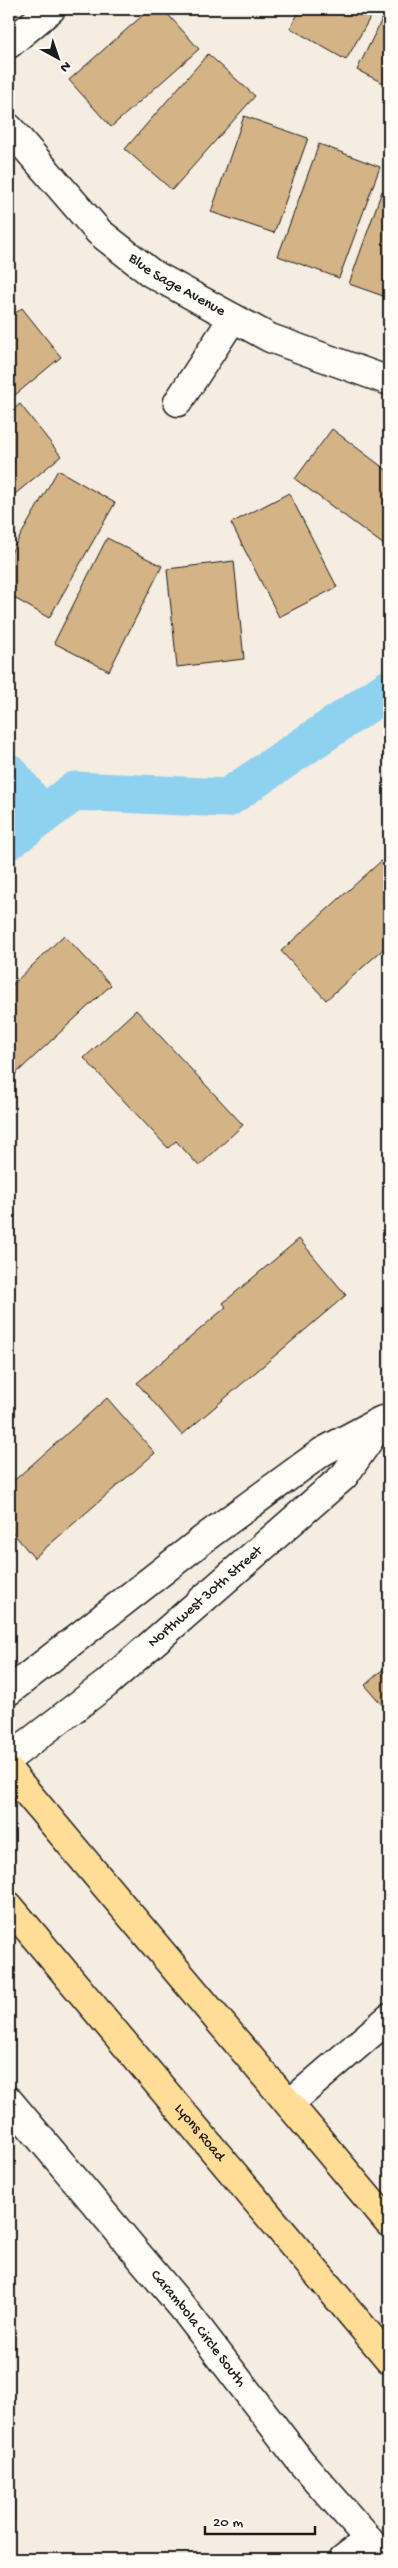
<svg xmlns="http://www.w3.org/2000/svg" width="398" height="2568" font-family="'Gochi Hand',sans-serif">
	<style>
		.water { fill: #8ed2ef; stroke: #60899b }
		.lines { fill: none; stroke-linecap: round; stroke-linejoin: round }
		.canal { stroke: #8ed2ef; stroke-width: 39 }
		.building { fill: #d4b387; stroke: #1c1c1c }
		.minor-casing { stroke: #1c1c1c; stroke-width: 31 }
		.major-casing { stroke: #1c1c1c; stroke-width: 31 }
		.minor { stroke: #fdfcf7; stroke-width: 28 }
		.major { stroke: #ffdd96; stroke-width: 28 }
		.labels { text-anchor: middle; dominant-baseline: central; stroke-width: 5; stroke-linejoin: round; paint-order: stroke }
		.street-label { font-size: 15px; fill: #1c1c1c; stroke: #fdfcf7 }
	</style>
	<rect width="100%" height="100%" fill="#f5ede1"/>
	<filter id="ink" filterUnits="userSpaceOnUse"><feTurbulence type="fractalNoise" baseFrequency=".02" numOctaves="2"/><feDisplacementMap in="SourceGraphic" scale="10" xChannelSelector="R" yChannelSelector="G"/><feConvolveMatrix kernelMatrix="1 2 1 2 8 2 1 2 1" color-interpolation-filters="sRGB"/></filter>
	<g filter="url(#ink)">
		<path class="water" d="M 9,2453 L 14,2456 L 15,2520 L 9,2525 Z"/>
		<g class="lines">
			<g class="canal">
				<path d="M 9,773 L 42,815"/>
				<path d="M 9,840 L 75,791 L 227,798 L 389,689"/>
			</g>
		</g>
		<g class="building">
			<path d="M 150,9 L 163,9 L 199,49 L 111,127 L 69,80 Z"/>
			<path d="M 301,9 L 375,9 L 346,60 L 290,28 Z"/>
			<path d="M 387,9 L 389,9 L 389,86 L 357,70 Z"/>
			<path d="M 208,54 L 255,96 L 172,190 L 125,149 Z"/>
			<path d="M 244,116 L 308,138 L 274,233 L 211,212 Z"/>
			<path d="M 319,144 L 380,167 L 339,278 L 278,256 Z"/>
			<path d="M 382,191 L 389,193 L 389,298 L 349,284 Z"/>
			<path d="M 22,308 L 61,357 L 9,400 L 9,318 Z"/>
			<path d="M 20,404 L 61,456 L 9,499 L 9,413 Z"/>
			<path d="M 332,429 L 389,472 L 388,548 L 295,479 Z"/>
			<path d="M 58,470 L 115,503 L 49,618 L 9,595 L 9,556 Z"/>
			<path d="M 289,493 L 337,587 L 279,617 L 231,523 Z"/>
			<path d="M 107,538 L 162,566 L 109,671 L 54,643 Z"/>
			<path d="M 234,561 L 244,659 L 177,667 L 167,569 Z"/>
			<path d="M 389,854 L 389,944 L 326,1000 L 281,951 Z"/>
			<path d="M 64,935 L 111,985 L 9,1080 L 9,988 Z"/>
			<path d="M 136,1010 L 243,1125 L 199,1166 L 176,1141 L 168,1148 L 84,1058 Z"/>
			<path d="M 299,1239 L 346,1295 L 182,1435 L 137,1383 L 226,1307 L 223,1303 Z"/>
			<path d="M 107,1398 L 155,1453 L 34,1558 L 9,1528 L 9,1485 Z"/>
			<path d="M 389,1664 L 389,1713 L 365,1685 Z"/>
		</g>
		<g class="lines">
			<defs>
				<g id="minor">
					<path d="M 9,44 L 51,9"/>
					<path id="s1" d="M 9,128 L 99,232 L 151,273 L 270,338 L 389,381"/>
					<path d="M 178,402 L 233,318"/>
					<path d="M 9,1691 L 210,1534 L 322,1452 L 380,1421"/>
					<path id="s2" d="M 9,1758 L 106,1684 L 344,1476 L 383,1420"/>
					<path id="s3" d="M 9,2101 L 183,2308 L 301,2462 L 386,2559"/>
					<path d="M 289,2104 L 389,2018"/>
					<path d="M 343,2559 L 369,2539"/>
				</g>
				<g id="major">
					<path d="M 9,1771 L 389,2223"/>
					<path id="s4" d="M 9,1906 L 389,2359"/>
				</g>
			</defs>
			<use href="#minor" class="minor-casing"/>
			<use href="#major" class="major-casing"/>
			<use href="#minor" class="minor"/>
			<use href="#major" class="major"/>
		</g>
	</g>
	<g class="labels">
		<g class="street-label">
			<text stroke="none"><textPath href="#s1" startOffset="232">Blue Sage Avenue</textPath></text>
			<text stroke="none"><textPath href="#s2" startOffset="254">Northwest 30th Street</textPath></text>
			<text stroke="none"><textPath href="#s4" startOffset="296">Lyons Road</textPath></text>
			<text stroke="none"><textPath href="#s3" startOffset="296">Carambola Circle South</textPath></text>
		</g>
	</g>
	<rect width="398" height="2568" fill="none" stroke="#fdfcf7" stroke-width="30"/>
	<rect x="15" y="15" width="368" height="2538" fill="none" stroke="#1c1c1c" stroke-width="2" filter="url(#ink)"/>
	<g transform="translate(58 58) rotate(140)" stroke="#fdfcf7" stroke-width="4" paint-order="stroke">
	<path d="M0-4L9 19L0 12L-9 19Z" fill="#1c1c1c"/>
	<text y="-8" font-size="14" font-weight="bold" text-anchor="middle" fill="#1c1c1c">N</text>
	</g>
	<path d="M205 2526v8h110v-8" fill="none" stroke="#1c1c1c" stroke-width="2.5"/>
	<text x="213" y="2526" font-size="15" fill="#1c1c1c" stroke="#fdfcf7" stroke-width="4" paint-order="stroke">20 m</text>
</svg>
